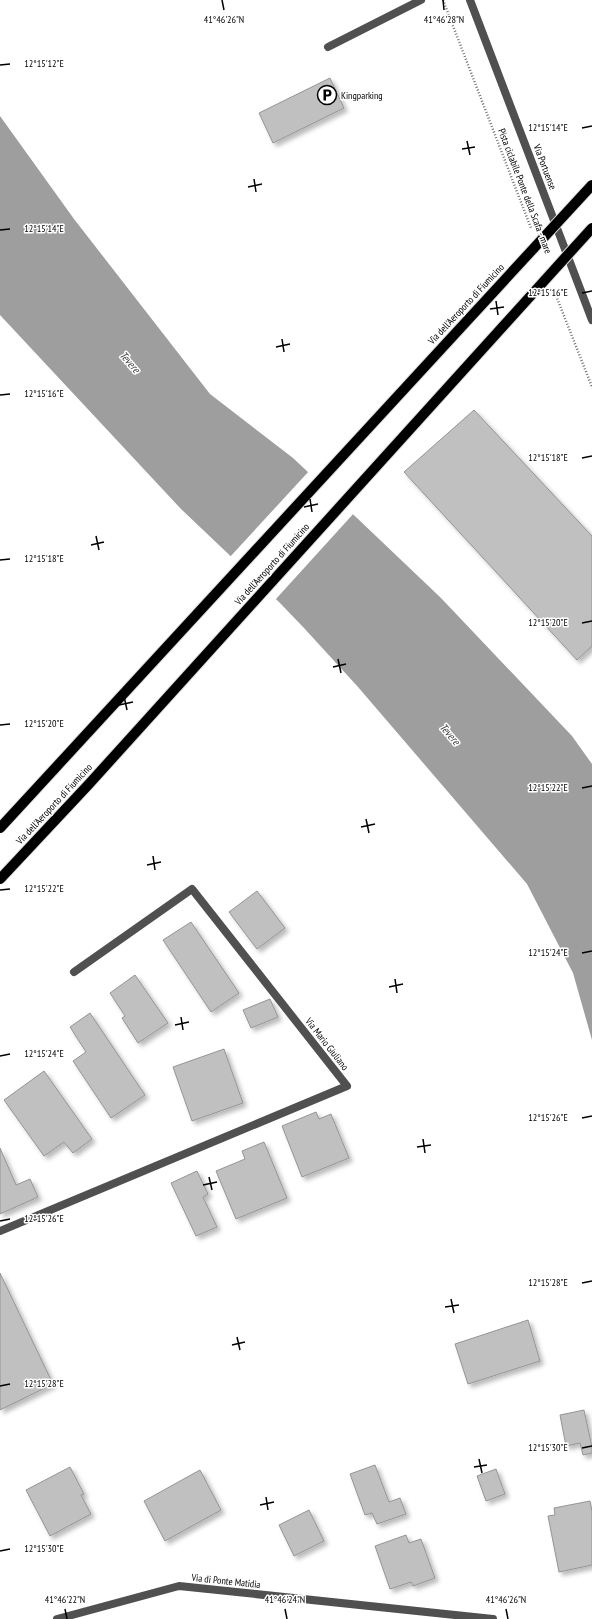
<svg xmlns="http://www.w3.org/2000/svg" width="592" height="1619" font-family="'PT Sans Narrow',sans-serif">
	<style>
		.water { fill: #9e9e9e }
		.pier { fill: #fff }
		.building { fill: #c0c0c0; stroke: #949494; filter: url(#shadow) }
		.lines { fill: none; stroke-linecap: round; stroke-linejoin: round }
		.path { stroke: #727272; stroke-width: 2.5; stroke-dasharray: 1 2; stroke-linecap: butt }
		.service { stroke: #505050; stroke-width: 8 }
		.minor { stroke: #505050; stroke-width: 8 }
		.tertiary { stroke: #505050; stroke-width: 8 }
		.primary-bridge-casing { stroke: #dbdbdb; stroke-width: 12; stroke-linecap: butt }
		.primary-bridge { stroke: #000; stroke-width: 10 }
		.ticks { fill: none; stroke: #000; stroke-width: 1.5 }
		.labels { text-anchor: middle; dominant-baseline: central; stroke-width: 3; stroke-linejoin: round; paint-order: stroke }
		.poi-label { font-size: 10px; fill: #000; stroke: #fff; text-anchor: start }
		.street-label { font-size: 10px; fill: #000; stroke: #fff }
		.water-label { font-size: 11px; font-style: italic; fill: #3f3f3f; stroke: #fff }
		.ticks-label { font-size: 10px; text-anchor: middle; fill: #000; stroke: #fff; stroke-width: 3; stroke-linejoin: round; paint-order: stroke }
	</style>
	<defs>
		<filter id="shadow"><feDropShadow dx="3.5" dy="3.5" stdDeviation="2" flood-color="#0004"/></filter>
	</defs>
	<rect width="100%" height="100%" fill="#fff"/>
	<path class="water" d="M 0,116 L 74,219 L 210,394 L 293,458 L 357,518 L 441,598 L 572,736 L 592,764 L 592,1040 L 573,973 L 527,884 L 358,687 L 304,628 L 279,602 L 181,509 L 0,315 Z"/>
	<path class="pier" d="M 310,470 L 355,512 L 275,600 L 229,558 Z"/>
	<g class="building">
		<path d="M 330,78 L 344,108 L 273,143 L 259,113 Z"/>
		<path d="M 474,410 L 592,536 L 592,646 L 577,660 L 404,472 Z"/>
		<path d="M 257,891 L 285,928 L 257,949 L 229,912 Z"/>
		<path d="M 191,922 L 239,993 L 211,1012 L 163,940 Z"/>
		<path d="M 135,975 L 168,1023 L 138,1043 L 122,1018 L 125,1016 L 110,993 Z"/>
		<path d="M 270,999 L 278,1017 L 251,1028 L 243,1010 Z"/>
		<path d="M 90,1013 L 145,1095 L 111,1118 L 73,1061 L 86,1052 L 70,1027 Z"/>
		<path d="M 224,1049 L 243,1103 L 192,1121 L 173,1067 Z"/>
		<path d="M 44,1071 L 92,1139 L 73,1153 L 64,1142 L 44,1156 L 4,1100 Z"/>
		<path d="M 316,1112 L 319,1119 L 331,1114 L 349,1158 L 302,1177 L 282,1126 Z"/>
		<path d="M 264,1142 L 287,1198 L 236,1219 L 216,1171 L 245,1159 L 242,1151 Z"/>
		<path d="M 0,1148 L 16,1185 L 30,1179 L 38,1197 L 0,1214 Z"/>
		<path d="M 197,1171 L 208,1194 L 203,1197 L 217,1227 L 196,1236 L 171,1183 Z"/>
		<path d="M 0,1273 L 53,1384 L 0,1410 Z"/>
		<path d="M 528,1320 L 540,1361 L 468,1384 L 455,1344 Z"/>
		<path d="M 584,1410 L 592,1447 L 592,1453 L 583,1455 L 580,1443 L 566,1446 L 560,1415 Z"/>
		<path d="M 375,1465 L 389,1502 L 400,1498 L 406,1514 L 377,1524 L 372,1513 L 365,1515 L 350,1474 Z"/>
		<path d="M 70,1467 L 84,1494 L 81,1495 L 91,1514 L 50,1536 L 26,1490 Z"/>
		<path d="M 496,1469 L 505,1494 L 486,1501 L 477,1476 Z"/>
		<path d="M 200,1470 L 221,1510 L 165,1541 L 144,1501 Z"/>
		<path d="M 590,1501 L 592,1512 L 592,1565 L 559,1572 L 548,1516 L 555,1515 L 554,1508 Z"/>
		<path d="M 309,1510 L 324,1541 L 294,1556 L 279,1525 Z"/>
		<path d="M 406,1535 L 409,1543 L 421,1539 L 435,1578 L 413,1586 L 411,1582 L 390,1589 L 375,1546 Z"/>
	</g>
	<g class="lines">
		<g class="path">
			<path d="M 443,0 L 531,228"/>
			<path d="M 555,293 L 592,387"/>
		</g>
		<path class="service" d="M 328,47 L 421,0"/>
		<g class="minor">
			<path d="M 0,1231 L 347,1086 L 192,889 L 74,972"/>
			<path d="M 57,1619 L 179,1586 L 493,1619"/>
		</g>
		<path class="tertiary" d="M 470,0 L 592,320"/>
		<defs>
			<g id="primary-bridge">
				<path d="M 0,828 L 592,185"/>
				<path d="M 0,879 L 89,784 L 592,228"/>
			</g>
		</defs>
		<use href="#primary-bridge" class="primary-bridge-casing"/>
		<use href="#primary-bridge" class="primary-bridge"/>
	</g>
	<path class="ticks" d="M 222,0 L 224,10M 443,0 L 444,10M 0,65 L 10,64M 582,128 L 592,126M 467,141 L 470,155M 462,149 L 475,147M 254,179 L 256,192M 248,187 L 262,184M 0,230 L 10,229M 582,293 L 592,291M 496,301 L 498,315M 490,309 L 504,307M 282,339 L 284,352M 276,347 L 290,344M 0,395 L 10,394M 582,458 L 592,456M 310,499 L 312,512M 304,507 L 318,504M 96,536 L 99,550M 91,545 L 104,542M 0,560 L 10,559M 582,623 L 592,621M 338,659 L 341,673M 333,667 L 346,664M 124,696 L 127,710M 119,705 L 133,702M 0,725 L 10,724M 582,788 L 592,786M 366,819 L 369,833M 361,827 L 375,824M 153,856 L 155,870M 147,865 L 161,862M 0,890 L 10,889M 582,953 L 592,951M 395,979 L 397,993M 389,987 L 403,984M 181,1017 L 183,1030M 175,1025 L 189,1022M 0,1056 L 10,1054M 582,1118 L 592,1116M 423,1139 L 425,1153M 417,1147 L 431,1145M 209,1177 L 212,1190M 203,1185 L 217,1182M 0,1221 L 10,1219M 582,1283 L 592,1281M 451,1299 L 454,1313M 445,1307 L 459,1305M 237,1337 L 240,1350M 232,1345 L 245,1342M 0,1386 L 10,1384M 582,1448 L 592,1446M 479,1459 L 482,1473M 474,1467 L 487,1465M 266,1497 L 268,1510M 260,1505 L 274,1502M 0,1551 L 10,1549M 65,1609 L 67,1619M 285,1609 L 287,1619M 506,1609 L 508,1619"/>
	<defs>
		<symbol id="parking-ring" viewBox="-11 -11 22 22"><circle r="9.5" fill="#fff" stroke="#000" stroke-width="1.5"/><path d="M-3.5-5.5H1a3.5 3.5 0 0 1 0 7H-1V5.5H-3.5ZM-1-3.4V-.6H.8a1.4 1.4 0 0 0 0-2.8Z" fill="#000"/></symbol>
	</defs>
	<g fill-rule="evenodd">
		<use href="#parking-ring" x="316" y="84" width="22" height="22"/>
	</g>
	<g class="labels">
		<g class="poi-label">
			<text x="341" y="95">Kingparking</text>
		</g>
		<g class="street-label">
			<text transform="translate(545 167) rotate(69)">Via Portuense</text>
			<text transform="translate(525 191) rotate(69)">Pista ciclabile Ponte della Scafa - mare</text>
			<text transform="translate(466 304) rotate(-47)">Via dell'Aeroporto di Fiumicino</text>
			<text transform="translate(272 564) rotate(-48)">Via dell'Aeroporto di Fiumicino</text>
			<text transform="translate(54 804) rotate(-47)">Via dell'Aeroporto di Fiumicino</text>
			<text transform="translate(327 1044) rotate(52)">Via Mario Giuliano</text>
			<text transform="translate(226 1581) rotate(6)">Via di Ponte Matidia</text>
		</g>
		<g class="water-label">
			<text transform="translate(130 362) rotate(49)">Tevere</text>
			<text transform="translate(450 734) rotate(49)">Tevere</text>
		</g>
	</g>
	<g class="ticks-label">
		<text x="224" y="23">41°46'26"N</text>
		<text x="444" y="23">41°46'28"N</text>
		<text x="44" y="67">12°15'12"E</text>
		<text x="548" y="131">12°15'14"E</text>
		<text x="44" y="232">12°15'14"E</text>
		<text x="548" y="296">12°15'16"E</text>
		<text x="44" y="397">12°15'16"E</text>
		<text x="548" y="461">12°15'18"E</text>
		<text x="44" y="562">12°15'18"E</text>
		<text x="548" y="626">12°15'20"E</text>
		<text x="44" y="727">12°15'20"E</text>
		<text x="548" y="791">12°15'22"E</text>
		<text x="44" y="892">12°15'22"E</text>
		<text x="548" y="956">12°15'24"E</text>
		<text x="44" y="1057">12°15'24"E</text>
		<text x="548" y="1121">12°15'26"E</text>
		<text x="44" y="1222">12°15'26"E</text>
		<text x="548" y="1286">12°15'28"E</text>
		<text x="44" y="1387">12°15'28"E</text>
		<text x="548" y="1451">12°15'30"E</text>
		<text x="44" y="1552">12°15'30"E</text>
		<text x="65" y="1603">41°46'22"N</text>
		<text x="285" y="1603">41°46'24"N</text>
		<text x="506" y="1603">41°46'26"N</text>
	</g>
</svg>
